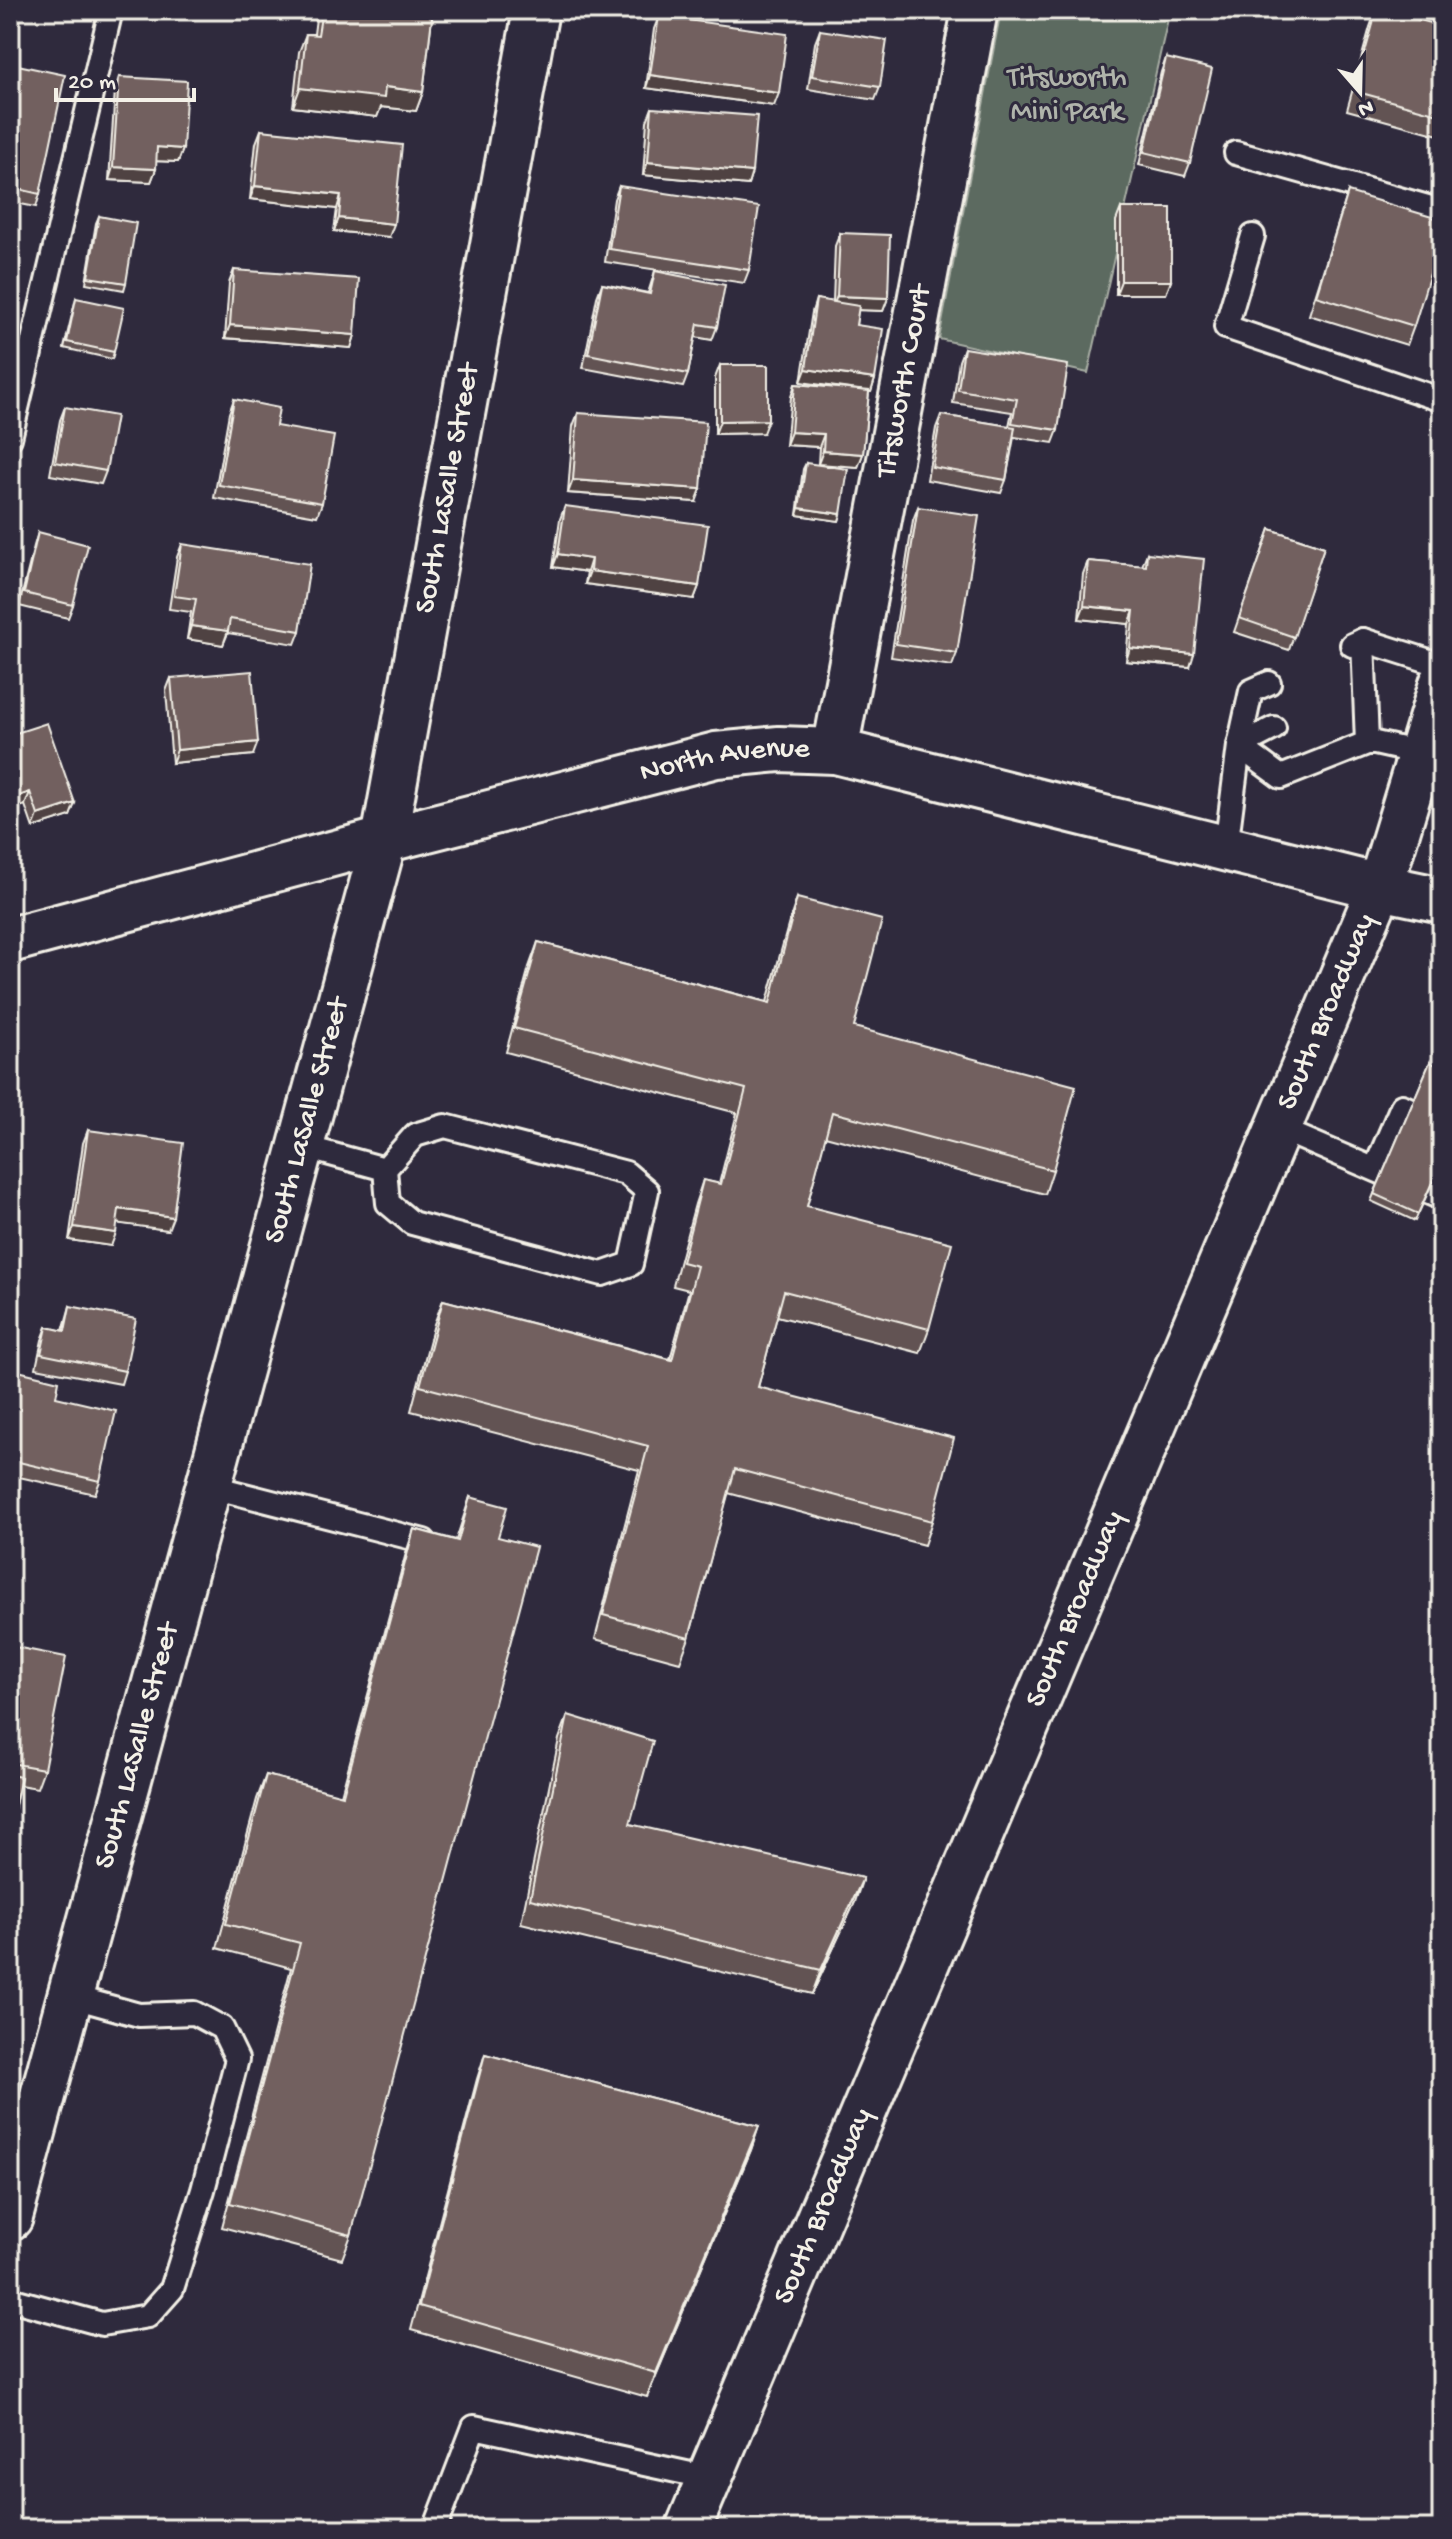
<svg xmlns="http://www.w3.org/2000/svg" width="1452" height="2539" font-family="'Gochi Hand',sans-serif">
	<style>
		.green { fill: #5c6a61; stroke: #a8aea4; stroke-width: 2 }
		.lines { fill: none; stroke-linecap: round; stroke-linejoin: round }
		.lane-casing { stroke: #f4f1e8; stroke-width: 28 }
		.street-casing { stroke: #f4f1e8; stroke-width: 50 }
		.secondary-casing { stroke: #f4f1e8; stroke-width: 50 }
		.lane { stroke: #2f2a3d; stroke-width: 22 }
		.street { stroke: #2f2a3d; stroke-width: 44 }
		.secondary { stroke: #2f2a3d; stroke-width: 44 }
		.rail { stroke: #f4f1e8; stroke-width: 6 }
		.wall { fill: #625352; stroke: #f4f1e8; stroke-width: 2 }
		.shaded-wall { fill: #504342; stroke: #f4f1e8; stroke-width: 2 }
		.building { fill: #72605f; stroke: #f4f1e8; stroke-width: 2 }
		.labels { text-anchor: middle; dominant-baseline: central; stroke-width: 6; stroke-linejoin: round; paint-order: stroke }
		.park-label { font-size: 30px; fill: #b0b4ab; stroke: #2f2a3d }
		.street-label { font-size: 30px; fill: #f4f1e8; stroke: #2f2a3d }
	</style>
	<rect width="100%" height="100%" fill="#2f2a3d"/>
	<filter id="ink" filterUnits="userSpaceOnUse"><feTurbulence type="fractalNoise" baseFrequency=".0125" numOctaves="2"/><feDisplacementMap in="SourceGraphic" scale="16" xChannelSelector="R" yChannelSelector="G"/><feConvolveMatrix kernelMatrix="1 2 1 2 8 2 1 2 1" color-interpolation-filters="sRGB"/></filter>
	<g filter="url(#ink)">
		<path class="green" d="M 1001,10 L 1170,10 L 1088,373 L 939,339 Z"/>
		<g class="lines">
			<defs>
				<g id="lane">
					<path d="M 1236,153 L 1442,211"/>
					<path d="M 1253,236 L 1226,327 L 1442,400"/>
					<path d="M 10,438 L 111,10"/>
					<path d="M 1363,640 L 1367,743"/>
					<path d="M 1352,645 L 1363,640 L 1442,665"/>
					<path d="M 1274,728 L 1239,746 L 1281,777 L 1367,743 L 1375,743 L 1420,753"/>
					<path d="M 1226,848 L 1239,746 L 1251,691 L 1269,683"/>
					<path d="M 1278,1128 L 1441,1198 L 1442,1194"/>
					<path d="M 301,1146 L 385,1169 L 415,1135 L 445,1126 L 626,1173 L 647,1191 L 631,1264 L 602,1274 L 412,1223 L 388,1203 L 385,1169"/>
					<path d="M 1375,1169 L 1402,1106 L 1442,1125"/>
					<path d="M 209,1486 L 424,1541"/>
					<path d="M 10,2299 L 102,2324 L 148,2316 L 172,2289 L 203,2190 L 237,2059 L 222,2028 L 194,2013 L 139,2015 L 70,1996"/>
					<path d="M 435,2529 L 474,2427 L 709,2478"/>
				</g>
				<g id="street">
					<path id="s1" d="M 835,751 L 975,10"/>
					<path id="s2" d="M 10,940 L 384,840 L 716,755 L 779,749 L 835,751 L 1380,887"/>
					<path id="s3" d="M 10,2217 L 384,840 L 536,10"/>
				</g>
				<g id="secondary">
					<path d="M 1380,887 L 1442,900"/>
					<path id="s4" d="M 688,2529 L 1380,887 L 1442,684"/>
				</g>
			</defs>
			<use href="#lane" class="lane-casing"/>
			<use href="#street" class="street-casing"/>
			<use href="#secondary" class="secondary-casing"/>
			<use href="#lane" class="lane"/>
			<use href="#street" class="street"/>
			<use href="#secondary" class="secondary"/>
			<path class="rail" d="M 1437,2529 L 1442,2522"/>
		</g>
		<g class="wall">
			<path d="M 317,10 L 433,10 L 423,92 L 416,111 L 381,107 L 377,117 L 293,107 L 299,52 L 306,34 L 314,34 Z"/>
			<path d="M 1376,10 L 1442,26 L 1442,136 L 1347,110 L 1370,27 Z"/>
			<path d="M 659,16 L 774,106 L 646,88 L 654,29 Z"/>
			<path d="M 820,30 L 880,87 L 875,100 L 808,89 L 815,43 Z"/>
			<path d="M 1166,58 L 1190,163 L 1185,176 L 1139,165 L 1161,72 Z"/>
			<path d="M 13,64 L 40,194 L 36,207 L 10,202 L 10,74 Z"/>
			<path d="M 119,77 L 183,149 L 178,162 L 156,161 L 156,169 L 151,182 L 109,180 L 115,90 Z"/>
			<path d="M 652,108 L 752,172 L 748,185 L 643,175 L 647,121 Z"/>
			<path d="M 261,130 L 389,237 L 334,231 L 337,209 L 250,199 L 256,143 Z"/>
			<path d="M 619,186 L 749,270 L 744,283 L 605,262 L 614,199 Z"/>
			<path d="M 1348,192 L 1414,326 L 1407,345 L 1309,315 Z"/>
			<path d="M 1121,208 L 1171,281 L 1166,294 L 1116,294 L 1116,221 Z"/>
			<path d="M 99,216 L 126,283 L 124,290 L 86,283 L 96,223 Z"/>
			<path d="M 840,233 L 888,298 L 883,311 L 858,310 L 856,325 L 875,379 L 871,392 L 869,392 L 863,454 L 858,467 L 818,464 L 819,447 L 786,445 L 791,397 L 795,384 L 854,390 L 801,382 L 812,312 L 816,299 L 833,302 L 835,246 Z"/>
			<path d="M 234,270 L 355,335 L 351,348 L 225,338 L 229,283 Z"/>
			<path d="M 655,271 L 717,327 L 712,340 L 695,337 L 688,374 L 683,387 L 583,368 L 597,297 L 602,284 L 648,293 Z"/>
			<path d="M 76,298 L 114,352 L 112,359 L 64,348 Z"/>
			<path d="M 964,348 L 1058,430 L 1053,443 L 1014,437 L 1006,480 L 1001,493 L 927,480 L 936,428 L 941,415 L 1009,426 L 1012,412 L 953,403 L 959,361 Z"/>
			<path d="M 720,365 L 763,433 L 715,434 L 715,378 Z"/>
			<path d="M 234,399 L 276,426 L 322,503 L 317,516 L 214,498 L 229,413 Z"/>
			<path d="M 65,407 L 106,471 L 101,484 L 50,475 L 60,420 Z"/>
			<path d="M 578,413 L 696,502 L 568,493 L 573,426 Z"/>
			<path d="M 806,463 L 841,514 L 839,521 L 797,515 L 803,469 Z"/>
			<path d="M 565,506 L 699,586 L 694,599 L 585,584 L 587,572 L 553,567 L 560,519 Z"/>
			<path d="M 918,507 L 957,653 L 952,666 L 891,657 L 913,520 Z"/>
			<path d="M 1270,529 L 1324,547 L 1289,650 L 1234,632 Z"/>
			<path d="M 38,532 L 73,605 L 68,618 L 19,606 L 34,546 Z"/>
			<path d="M 182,544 L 300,631 L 295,644 L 228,633 L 223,645 L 187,639 L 191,612 L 169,609 L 177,557 Z"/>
			<path d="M 1147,553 L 1190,667 L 1126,661 L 1129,624 L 1079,619 L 1083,574 L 1088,561 L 1142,566 Z"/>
			<path d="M 171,678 L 253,755 L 172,763 L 166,691 Z"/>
			<path d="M 10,735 L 75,803 L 70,816 L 33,828 L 25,805 L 10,810 Z"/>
			<path d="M 797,898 L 854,1027 L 1053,1170 L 1045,1194 L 825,1136 L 807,1206 L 929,1329 L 920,1353 L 777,1316 L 758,1387 L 932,1521 L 924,1545 L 728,1493 L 689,1638 L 680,1662 L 595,1639 L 639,1470 L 411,1411 L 434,1324 L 443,1300 L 670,1359 L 689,1290 L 673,1286 L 695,1204 L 703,1180 L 719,1184 L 737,1113 L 506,1052 L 529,967 L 538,942 L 767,1002 L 789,922 Z"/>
			<path d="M 1430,1062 L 1442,1162 L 1415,1221 L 1371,1201 Z"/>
			<path d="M 88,1130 L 168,1230 L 117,1223 L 111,1246 L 69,1240 L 83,1143 Z"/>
			<path d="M 70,1306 L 125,1371 L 121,1384 L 36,1368 L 42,1340 L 47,1327 L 63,1331 Z"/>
			<path d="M 14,1370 L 56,1397 L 100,1481 L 95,1494 L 10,1475 L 10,1382 Z"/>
			<path d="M 470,1497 L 498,1537 L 351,2235 L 342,2259 L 222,2227 L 291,1968 L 217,1948 L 257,1799 L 266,1775 L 341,1795 L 406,1553 L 414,1529 L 456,1540 Z"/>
			<path d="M 10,1646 L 44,1769 L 37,1788 L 19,1785 L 10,1829 Z"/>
			<path d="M 568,1715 L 630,1824 L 855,1902 L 812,1994 L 521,1923 L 559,1739 Z"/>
			<path d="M 485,2054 L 759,2126 L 751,2150 L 647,2397 L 411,2330 L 477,2079 Z"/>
		</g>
		<g class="shaded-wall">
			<path d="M 727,10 L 805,10 L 802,16 Z"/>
			<path d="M 1416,10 L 1442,10 L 1442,15 L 1415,12 Z"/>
			<path d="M 650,75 L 779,93 L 774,106 L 646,88 Z"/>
			<path d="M 385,87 L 423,92 L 416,111 L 381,107 L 377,117 L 293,107 L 300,88 Z"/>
			<path d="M 157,147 L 183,149 L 178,162 L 152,161 Z"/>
			<path d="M 648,162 L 752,172 L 748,185 L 643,175 Z"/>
			<path d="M 113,167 L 156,169 L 151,182 L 109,180 Z"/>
			<path d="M 255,186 L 341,195 L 337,209 L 250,199 Z"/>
			<path d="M 339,218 L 394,224 L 389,237 L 334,231 Z"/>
			<path d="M 1121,281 L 1171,281 L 1166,294 L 1116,294 Z"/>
			<path d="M 837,296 L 888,298 L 883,311 L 832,309 Z"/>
			<path d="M 230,325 L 355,335 L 351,348 L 225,338 Z"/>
			<path d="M 806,369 L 875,379 L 871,392 L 801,382 Z"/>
			<path d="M 768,420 L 763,433 L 715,434 L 720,421 Z"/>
			<path d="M 791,432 L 824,434 L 819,447 L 786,445 Z"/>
			<path d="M 823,451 L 863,454 L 858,467 L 818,464 Z"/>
			<path d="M 573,480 L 701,489 L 696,502 L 568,493 Z"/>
			<path d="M 799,508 L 841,514 L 839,521 L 797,515 Z"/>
			<path d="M 558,554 L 591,559 L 587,572 L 553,567 Z"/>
			<path d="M 590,571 L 699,586 L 694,599 L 585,584 Z"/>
			<path d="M 1084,606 L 1134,611 L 1129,624 L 1079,619 Z"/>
			<path d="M 191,626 L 228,631 L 223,645 L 187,639 Z"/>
			<path d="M 1130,648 L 1194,654 L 1190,667 L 1126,661 Z"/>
			<path d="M 258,742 L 253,755 L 172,763 L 177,750 Z"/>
			<path d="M 30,792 L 25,805 L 10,810 L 10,799 Z"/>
			<path d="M 75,803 L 70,816 L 33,828 L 38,815 Z"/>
			<path d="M 119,1209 L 173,1217 L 168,1230 L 114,1223 Z"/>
			<path d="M 74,1227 L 116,1233 L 111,1246 L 69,1240 Z"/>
			<path d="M 863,1878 L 855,1902 L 812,1994 L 821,1970 Z"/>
			<path d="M 759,2126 L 751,2150 L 647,2397 L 656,2373 Z"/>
		</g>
		<g class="building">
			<path d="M 322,10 L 433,10 L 423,92 L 385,87 L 384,98 L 300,88 L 306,34 L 318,35 Z"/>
			<path d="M 1377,10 L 1383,10 L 1442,26 L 1442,115 L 1354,91 Z"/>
			<path d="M 659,16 L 787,34 L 779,93 L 650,75 Z"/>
			<path d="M 820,30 L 887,40 L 880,87 L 812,76 Z"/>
			<path d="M 1166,58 L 1212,69 L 1190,163 L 1144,152 Z"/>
			<path d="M 13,64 L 65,75 L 40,194 L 10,187 L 10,80 Z"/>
			<path d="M 119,77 L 187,81 L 183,149 L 157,147 L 156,169 L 113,167 Z"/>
			<path d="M 652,108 L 757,116 L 752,172 L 648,162 Z"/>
			<path d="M 261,130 L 402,145 L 394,224 L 339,218 L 341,195 L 255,186 Z"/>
			<path d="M 619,186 L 759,207 L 749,270 L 609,249 Z"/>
			<path d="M 1348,192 L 1442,220 L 1442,234 L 1414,326 L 1316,296 Z"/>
			<rect x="1121" y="208" width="50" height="73"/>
			<path d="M 99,216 L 136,223 L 126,283 L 88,277 Z"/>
			<path d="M 840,233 L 890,235 L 888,298 L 837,296 Z"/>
			<path d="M 234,270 L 359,279 L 355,335 L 230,325 Z"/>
			<path d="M 655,271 L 725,285 L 717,327 L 698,324 L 688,374 L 588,354 L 602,284 L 650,294 Z"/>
			<path d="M 76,298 L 124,308 L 114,352 L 67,342 Z"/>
			<path d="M 816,299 L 859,306 L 856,325 L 883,329 L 875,379 L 806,369 Z"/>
			<path d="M 10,302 L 16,304 L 10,327 Z"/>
			<path d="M 964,348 L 1068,365 L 1058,430 L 1012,423 L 1017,399 L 958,390 Z"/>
			<path d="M 720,365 L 768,365 L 768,420 L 720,421 Z"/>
			<path d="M 795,384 L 869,391 L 863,454 L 823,451 L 824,434 L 791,432 Z"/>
			<path d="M 234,399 L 279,408 L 276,426 L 334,436 L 322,503 L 219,485 Z"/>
			<path d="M 65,407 L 116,416 L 106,471 L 55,462 Z"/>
			<path d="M 578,413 L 706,422 L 701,489 L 573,480 Z"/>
			<path d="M 941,415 L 1015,427 L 1006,480 L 932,467 Z"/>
			<path d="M 806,463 L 848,469 L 841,514 L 799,508 Z"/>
			<path d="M 565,506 L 708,525 L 699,586 L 590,571 L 591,559 L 558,554 Z"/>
			<path d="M 918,507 L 979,516 L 957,653 L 896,644 Z"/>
			<path d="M 1270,529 L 1324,547 L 1294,637 L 1239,618 Z"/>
			<path d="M 38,532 L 88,545 L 73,605 L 24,593 Z"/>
			<path d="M 182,544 L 310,564 L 300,631 L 230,619 L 228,631 L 191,626 L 196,599 L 174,596 Z"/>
			<path d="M 1147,553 L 1204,559 L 1194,654 L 1130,648 L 1134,611 L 1084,606 L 1088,561 L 1146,566 Z"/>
			<path d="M 252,671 L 258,742 L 177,750 L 171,678 Z"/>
			<path d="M 47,723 L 75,803 L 38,815 L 30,792 L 10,799 L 10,735 Z"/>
			<path d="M 797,898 L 882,920 L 854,1027 L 1076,1086 L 1053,1170 L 832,1112 L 807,1206 L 952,1243 L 929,1329 L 784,1291 L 758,1387 L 954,1438 L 932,1521 L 735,1469 L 689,1638 L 603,1615 L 648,1446 L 420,1386 L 443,1300 L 672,1360 L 697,1266 L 682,1262 L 703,1180 L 721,1184 L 746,1089 L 514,1028 L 538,942 L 770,1003 Z"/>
			<path d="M 1430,1062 L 1442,1068 L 1442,1160 L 1418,1214 L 1374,1194 Z"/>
			<path d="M 88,1130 L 183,1143 L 173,1217 L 119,1209 L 116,1233 L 74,1227 Z"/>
			<path d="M 70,1306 L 136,1319 L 125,1371 L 41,1354 L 47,1327 L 65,1331 Z"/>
			<path d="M 14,1370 L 59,1381 L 56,1397 L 116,1411 L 100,1481 L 10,1460 L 10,1390 Z"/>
			<path d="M 470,1497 L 507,1507 L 498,1537 L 536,1547 L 351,2235 L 230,2203 L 300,1943 L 226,1924 L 266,1775 L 343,1795 L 414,1529 L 458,1541 Z"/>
			<path d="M 10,1646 L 66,1657 L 44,1769 L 10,1763 Z"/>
			<path d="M 568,1715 L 653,1741 L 630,1824 L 863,1878 L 821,1970 L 530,1899 Z"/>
			<path d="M 10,1775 L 21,1777 L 10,1829 Z"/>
			<path d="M 485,2054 L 759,2126 L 656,2373 L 419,2306 Z"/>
		</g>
	</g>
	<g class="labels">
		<g class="park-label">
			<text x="1067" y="79">Titsworth<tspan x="1067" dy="34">Mini Park</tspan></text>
		</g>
		<g class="street-label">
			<text stroke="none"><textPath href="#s1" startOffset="376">Titsworth Court</textPath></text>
			<text stroke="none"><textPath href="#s3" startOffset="1784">South LaSalle Street</textPath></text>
			<text stroke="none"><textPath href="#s2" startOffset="738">North Avenue</textPath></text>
			<text stroke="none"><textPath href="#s4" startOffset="1646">South Broadway</textPath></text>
			<text stroke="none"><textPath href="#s3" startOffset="1136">South LaSalle Street</textPath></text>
			<text stroke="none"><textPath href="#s4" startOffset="998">South Broadway</textPath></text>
			<text stroke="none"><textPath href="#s3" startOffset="488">South LaSalle Street</textPath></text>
			<text stroke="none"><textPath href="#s4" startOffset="350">South Broadway</textPath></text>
		</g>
	</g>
	<rect width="1452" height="2539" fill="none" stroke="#2f2a3d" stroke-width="40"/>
	<rect x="20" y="20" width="1412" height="2499" fill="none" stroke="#f4f1e8" stroke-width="3" filter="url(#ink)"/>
	<g transform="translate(1360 92) rotate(160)" stroke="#2f2a3d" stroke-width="6" paint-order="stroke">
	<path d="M0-6L14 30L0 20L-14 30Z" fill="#f4f1e8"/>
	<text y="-12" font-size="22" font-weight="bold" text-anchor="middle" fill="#f4f1e8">N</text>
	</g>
	<path d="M56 88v12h138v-12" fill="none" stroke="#f4f1e8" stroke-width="4"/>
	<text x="68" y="88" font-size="24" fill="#f4f1e8" stroke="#2f2a3d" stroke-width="6" paint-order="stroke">20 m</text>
</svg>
